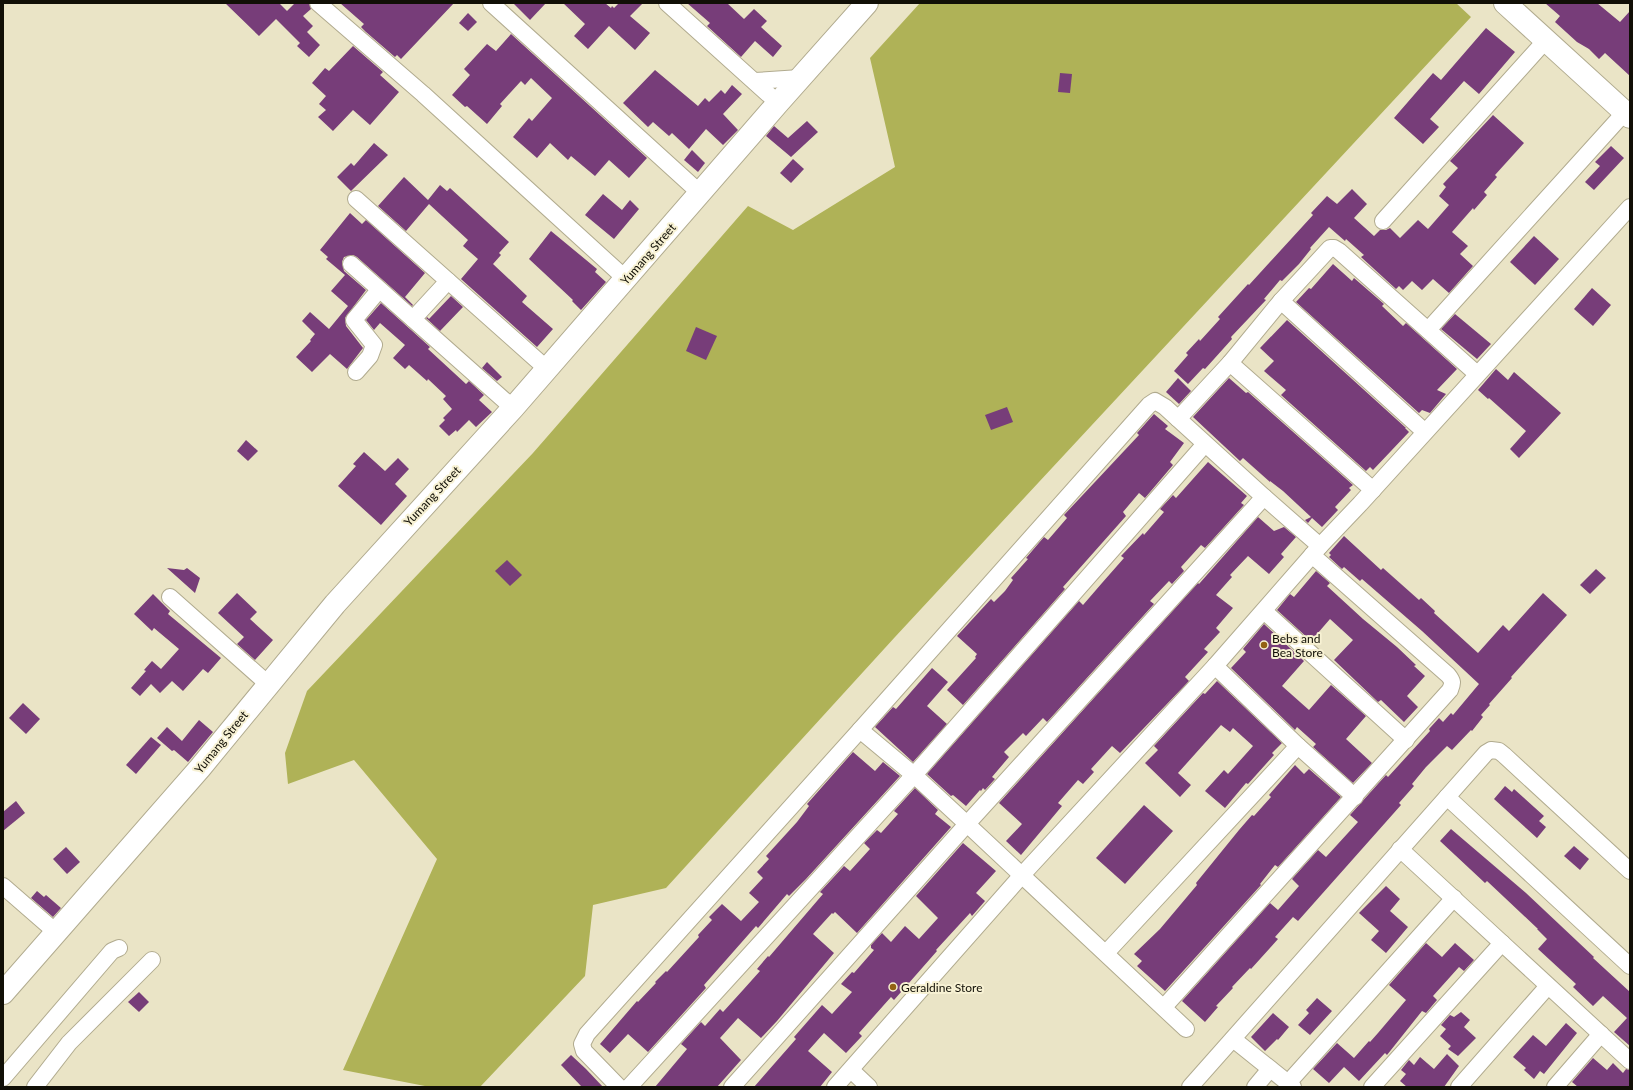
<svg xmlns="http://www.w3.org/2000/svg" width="1633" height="1090" font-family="Lato,sans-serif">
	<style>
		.forest { fill: #afb257 }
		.building { fill: #773d79 }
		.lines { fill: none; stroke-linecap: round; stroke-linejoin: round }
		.minor-casing { stroke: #b1ab8f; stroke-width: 18 }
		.secondary-casing { stroke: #b1ab8f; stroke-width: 24 }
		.minor { stroke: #fff; stroke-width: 16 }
		.secondary { stroke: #fff; stroke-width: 22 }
		.poi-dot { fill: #936212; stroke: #f7f1d3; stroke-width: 1.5 }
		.labels { text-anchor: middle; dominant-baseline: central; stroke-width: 4; stroke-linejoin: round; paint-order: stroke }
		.street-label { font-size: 12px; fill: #110f06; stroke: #f7f1d3 }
		.poi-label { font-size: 12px; fill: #110f06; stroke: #f7f1d3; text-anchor: start }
	</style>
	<rect width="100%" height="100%" fill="#eae4c6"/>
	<path class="forest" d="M 920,3 L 1456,3 L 1471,17 L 895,637 L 666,888 L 593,905 L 585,976 L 480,1087 L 430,1087 L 343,1070 L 437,859 L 354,760 L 288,784 L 285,753 L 307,691 L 533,453 L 748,206 L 793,230 L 895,167 L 870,58 Z"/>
	<g class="building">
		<path d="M 225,3 L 279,3 L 287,11 L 295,3 L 309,3 L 311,9 L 303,16 L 313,26 L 307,32 L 320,45 L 309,57 L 297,46 L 300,43 L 276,19 L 259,36 Z"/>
		<path d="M 340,3 L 454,3 L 401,59 L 397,55 L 395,57 L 366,32 L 361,27 L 364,24 Z"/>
		<path d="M 513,3 L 546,3 L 530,20 Z"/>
		<path d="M 563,3 L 605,3 L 611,8 L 612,6 L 614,8 L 619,3 L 643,3 L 630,16 L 650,33 L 635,50 L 609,26 L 588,49 L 574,36 L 585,24 Z"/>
		<path d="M 687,3 L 727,3 L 744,19 L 754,9 L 767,21 L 761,27 L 782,46 L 773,57 L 755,41 L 741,57 L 707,26 L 710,23 Z"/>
		<path d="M 1545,3 L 1597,3 L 1620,22 L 1630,11 L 1630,76 L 1605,53 L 1599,59 L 1589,49 L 1577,42 L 1555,22 L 1560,16 Z"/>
		<path d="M 468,13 L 477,22 L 468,31 L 459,23 Z"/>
		<path d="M 1486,28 L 1515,52 L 1479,94 L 1464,81 L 1430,119 L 1439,127 L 1423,144 L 1394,118 L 1433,73 L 1441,80 Z"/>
		<path d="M 511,34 L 647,158 L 629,178 L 609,160 L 595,176 L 571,156 L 568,160 L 550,143 L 537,158 L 513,137 L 529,118 L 532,121 L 552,98 L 531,78 L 525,85 L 521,81 L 500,104 L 502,106 L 487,124 L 467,106 L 465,107 L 452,95 L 470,75 L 464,69 L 487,44 L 496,51 Z"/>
		<path d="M 353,46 L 383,72 L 380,75 L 399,92 L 370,125 L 353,110 L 333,131 L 318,117 L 326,110 L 319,104 L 326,96 L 312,83 L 325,68 L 329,71 Z"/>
		<path d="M 655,70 L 698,106 L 705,98 L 709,102 L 721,90 L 725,94 L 732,85 L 742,94 L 723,114 L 738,130 L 723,145 L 706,129 L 689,149 L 672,133 L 669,136 L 653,122 L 648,127 L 623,103 Z"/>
		<path d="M 1060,73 L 1072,74 L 1070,93 L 1058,92 Z"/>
		<path d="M 1493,115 L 1524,143 L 1495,175 L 1497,177 L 1484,192 L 1487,195 L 1474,210 L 1473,208 L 1452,232 L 1468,246 L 1460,254 L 1473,266 L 1449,293 L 1433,279 L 1422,290 L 1412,281 L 1403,290 L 1399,286 L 1396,289 L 1361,257 L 1364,255 L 1346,239 L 1345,241 L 1329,227 L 1310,248 L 1311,249 L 1299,264 L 1282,281 L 1280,280 L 1264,299 L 1266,300 L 1231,337 L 1232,339 L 1205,369 L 1203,368 L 1188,384 L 1174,371 L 1188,355 L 1186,353 L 1199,339 L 1200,341 L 1220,319 L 1218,317 L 1248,284 L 1249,285 L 1313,215 L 1311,213 L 1327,196 L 1337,204 L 1352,189 L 1367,204 L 1354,218 L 1374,236 L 1380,230 L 1386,230 L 1390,228 L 1400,238 L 1418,220 L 1428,229 L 1449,205 L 1439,196 L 1446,187 L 1443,184 L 1458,168 L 1450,161 Z"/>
		<path d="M 807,121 L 818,132 L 791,157 L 766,136 L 774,126 L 788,138 Z"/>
		<path d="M 374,143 L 388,155 L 351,191 L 337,177 L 351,163 L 354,166 Z"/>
		<path d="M 1611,146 L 1624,158 L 1594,190 L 1585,182 L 1600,166 L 1595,162 Z"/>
		<path d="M 692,150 L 705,163 L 698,172 L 684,160 Z"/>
		<path d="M 793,159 L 804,169 L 791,183 L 780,173 Z"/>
		<path d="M 404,177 L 428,200 L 440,185 L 447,191 L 450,188 L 509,242 L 499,253 L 501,255 L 493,264 L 527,296 L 522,302 L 553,329 L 537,347 L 461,279 L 478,259 L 463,246 L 468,240 L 429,204 L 406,231 L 378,206 Z"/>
		<path d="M 603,194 L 622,210 L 630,200 L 639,209 L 614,239 L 585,215 Z"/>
		<path d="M 350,213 L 362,224 L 366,220 L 425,273 L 405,297 L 413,305 L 412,306 L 357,257 L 353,255 L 344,257 L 342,262 L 344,271 L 366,290 L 345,318 L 346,326 L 363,348 L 347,369 L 330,354 L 312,372 L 296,357 L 311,341 L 310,340 L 315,334 L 302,321 L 310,312 L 329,329 L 348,306 L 331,291 L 345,275 L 326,259 L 328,257 L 320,250 Z"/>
		<path d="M 551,231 L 597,269 L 595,272 L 606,282 L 581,310 L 572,301 L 573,300 L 529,259 Z"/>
		<path d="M 1534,236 L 1559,259 L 1535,285 L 1510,262 Z"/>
		<path d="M 1333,264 L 1352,281 L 1354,278 L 1384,304 L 1382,306 L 1403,326 L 1406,323 L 1457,369 L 1437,390 L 1446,394 L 1430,413 L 1422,410 L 1419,413 L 1296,302 L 1309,288 L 1311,289 Z"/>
		<path d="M 1592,288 L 1611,305 L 1593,326 L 1574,309 Z"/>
		<path d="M 451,296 L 463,307 L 440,331 L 426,318 L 427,317 L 429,319 Z"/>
		<path d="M 381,303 L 430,347 L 428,349 L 466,384 L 469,381 L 484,395 L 479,400 L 492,412 L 476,427 L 469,420 L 457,432 L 456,430 L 449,436 L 439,426 L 445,420 L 443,418 L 452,409 L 443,399 L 446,396 L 428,379 L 427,381 L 409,365 L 405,369 L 393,358 L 405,345 L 380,323 L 374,330 L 366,320 Z"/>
		<path d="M 1455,314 L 1491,344 L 1477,359 L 1441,329 Z"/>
		<path d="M 1287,320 L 1406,428 L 1405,428 L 1409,432 L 1373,470 L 1370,467 L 1366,471 L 1281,395 L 1286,390 L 1264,371 L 1274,361 L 1260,348 Z"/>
		<path d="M 696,327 L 717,336 L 706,360 L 686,351 Z"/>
		<path d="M 487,362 L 502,377 L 497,381 L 482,368 Z"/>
		<path d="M 1496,369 L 1508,380 L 1514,372 L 1561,413 L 1519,458 L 1510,449 L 1526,431 L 1489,398 L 1488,399 L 1478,390 Z"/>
		<path d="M 1178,378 L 1191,391 L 1179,404 L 1166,392 Z"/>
		<path d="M 1229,378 L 1246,393 L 1248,392 L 1353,485 L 1349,488 L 1351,490 L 1335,507 L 1338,510 L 1322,527 L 1312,518 L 1308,523 L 1305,520 L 1311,517 L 1283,491 L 1270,481 L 1270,482 L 1243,458 L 1240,461 L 1193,417 Z"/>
		<path d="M 1007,407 L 1013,422 L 991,430 L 985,415 Z"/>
		<path d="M 1154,414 L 1168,426 L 1165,429 L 1184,443 L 1170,462 L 1173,465 L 1145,498 L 1139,493 L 1123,512 L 1126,516 L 1063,587 L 1065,589 L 963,705 L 947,690 L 976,658 L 975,657 L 977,654 L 957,636 L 991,599 L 994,602 L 1005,591 L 1013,580 L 1011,578 L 1028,559 L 1026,558 L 1044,537 L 1048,540 L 1067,518 L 1064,515 L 1139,435 L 1137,433 Z"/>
		<path d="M 246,440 L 258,451 L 248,461 L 237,451 Z"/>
		<path d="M 364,452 L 385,471 L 398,458 L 409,469 L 395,484 L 407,496 L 381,525 L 338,486 L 356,466 L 353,464 Z"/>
		<path d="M 1208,462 L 1247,496 L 1241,503 L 1244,505 L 1205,548 L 1201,545 L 1181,567 L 1184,571 L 1172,584 L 1169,581 L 1150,601 L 1154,604 L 1047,722 L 1043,718 L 1026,736 L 1023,733 L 1004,752 L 1009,757 L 992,777 L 995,779 L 985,790 L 983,788 L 981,791 L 980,790 L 966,806 L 953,795 L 951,796 L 927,774 L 1079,601 L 1083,605 L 1102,583 L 1124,558 L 1121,556 L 1143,533 L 1144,535 L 1164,512 L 1160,509 L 1173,495 L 1176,498 Z"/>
		<path d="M 1258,517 L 1274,531 L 1284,527 L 1296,537 L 1281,554 L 1284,557 L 1269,574 L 1248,556 L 1230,575 L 1232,577 L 1216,595 L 1233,608 L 1216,628 L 1220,632 L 1204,649 L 1208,652 L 1185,677 L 1189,681 L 1120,753 L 1112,746 L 1091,769 L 1094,772 L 1083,784 L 1078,780 L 1058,803 L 1062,806 L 1021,855 L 1006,841 L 1022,824 L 999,803 L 1198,583 L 1199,584 Z"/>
		<path d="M 1344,536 L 1381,570 L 1383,568 L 1419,600 L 1421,598 L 1435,611 L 1434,613 L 1478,653 L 1503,625 L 1509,631 L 1543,593 L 1567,615 L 1511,677 L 1512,678 L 1489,704 L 1490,705 L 1481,715 L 1483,717 L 1472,731 L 1471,730 L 1452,750 L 1447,746 L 1426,767 L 1412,784 L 1414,786 L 1399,803 L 1401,805 L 1298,921 L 1293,917 L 1275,937 L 1278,939 L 1251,969 L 1250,968 L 1232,987 L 1233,988 L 1216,1006 L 1218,1007 L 1205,1022 L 1182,1001 L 1270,903 L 1278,910 L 1299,886 L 1292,879 L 1318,850 L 1326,857 L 1358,822 L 1350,815 L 1386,775 L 1388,777 L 1430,731 L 1429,729 L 1439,718 L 1443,722 L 1451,713 L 1453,715 L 1479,684 L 1422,631 L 1362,579 L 1360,581 L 1344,567 L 1342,569 L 1329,557 L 1331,555 L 1329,553 Z"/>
		<path d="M 507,560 L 522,575 L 510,586 L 495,571 Z"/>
		<path d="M 167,568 L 184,570 L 187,568 L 200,578 L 195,593 Z"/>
		<path d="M 1596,569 L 1606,578 L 1590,594 L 1580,585 Z"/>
		<path d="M 1316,571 L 1330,583 L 1327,586 L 1363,619 L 1397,647 L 1416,665 L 1414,666 L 1425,676 L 1407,696 L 1418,707 L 1404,722 L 1381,700 L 1378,702 L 1334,660 L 1353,640 L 1330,619 L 1311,641 L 1277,610 L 1290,594 L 1294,597 Z"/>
		<path d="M 237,593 L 257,612 L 250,619 L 273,640 L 255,660 L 237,644 L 244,637 L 218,613 Z"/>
		<path d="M 153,594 L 170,611 L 168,614 L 221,658 L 208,673 L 203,669 L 183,691 L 172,681 L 160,693 L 151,684 L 140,696 L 131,688 L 146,671 L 144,670 L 152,661 L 161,669 L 179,649 L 154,628 L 152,631 L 134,614 Z"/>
		<path d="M 1264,624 L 1304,661 L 1282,686 L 1309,710 L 1331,685 L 1366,716 L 1346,739 L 1372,763 L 1353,783 L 1313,747 L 1316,744 L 1297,727 L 1295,730 L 1231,668 L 1246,652 L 1243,649 Z"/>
		<path d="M 932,668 L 948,682 L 927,706 L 947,724 L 913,762 L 875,727 L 893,707 L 896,709 Z"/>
		<path d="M 1217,681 L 1282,743 L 1272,753 L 1274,755 L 1248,784 L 1246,783 L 1225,808 L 1205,791 L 1224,770 L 1228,774 L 1253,746 L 1233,728 L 1230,732 L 1221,725 L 1178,773 L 1191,785 L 1180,797 L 1145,763 L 1158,750 L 1154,746 L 1203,693 L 1205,694 Z"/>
		<path d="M 23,703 L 40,719 L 26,734 L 9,718 Z"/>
		<path d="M 199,720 L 213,732 L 188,762 L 174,750 L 172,751 L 157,738 L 167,727 L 182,741 Z"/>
		<path d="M 151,737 L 161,745 L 136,774 L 126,765 Z"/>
		<path d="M 853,752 L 875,771 L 883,762 L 900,776 L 806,879 L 789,896 L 787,894 L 758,928 L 756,926 L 704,985 L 706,988 L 648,1052 L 628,1034 L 610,1053 L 600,1044 L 637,1001 L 638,1002 L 656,983 L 655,982 L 666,971 L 667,972 L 699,937 L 698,935 L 712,920 L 709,917 L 722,904 L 741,921 L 759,902 L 749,893 L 763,878 L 757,872 L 769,859 L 766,856 L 797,822 L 809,806 L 807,804 Z"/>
		<path d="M 1295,765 L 1304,774 L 1309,769 L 1341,797 L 1278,867 L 1275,865 L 1260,884 L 1261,885 L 1165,991 L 1137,966 L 1142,961 L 1134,954 L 1160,929 L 1197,885 L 1196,883 L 1239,830 L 1252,815 L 1254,816 L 1271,797 L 1269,795 Z"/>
		<path d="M 1505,786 L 1512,792 L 1514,789 L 1544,816 L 1539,821 L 1546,827 L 1537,838 L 1494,799 Z"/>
		<path d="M 915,788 L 938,810 L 935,814 L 951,827 L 857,933 L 835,912 L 833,914 L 832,913 L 813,934 L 834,953 L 777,1021 L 761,1038 L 738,1018 L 720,1038 L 741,1060 L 717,1087 L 655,1087 L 687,1049 L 681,1044 L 701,1022 L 705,1026 L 720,1009 L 723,1012 L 743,990 L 760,971 L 757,969 L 768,956 L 769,957 L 823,894 L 820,892 L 844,866 L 850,871 L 870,849 L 864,843 L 877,830 L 881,833 L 898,814 L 894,811 Z"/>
		<path d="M 16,801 L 25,813 L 3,831 L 3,812 Z"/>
		<path d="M 1144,805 L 1173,831 L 1125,884 L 1096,858 Z"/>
		<path d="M 1451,829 L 1526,893 L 1594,957 L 1593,958 L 1630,992 L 1630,1046 L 1614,1032 L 1627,1018 L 1603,996 L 1593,1006 L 1573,987 L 1576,984 L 1538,949 L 1547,939 L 1537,929 L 1538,929 L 1487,881 L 1485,883 L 1440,841 Z"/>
		<path d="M 963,843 L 996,871 L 976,893 L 985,901 L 972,916 L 970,913 L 936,950 L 937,951 L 894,1000 L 891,997 L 859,1033 L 862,1036 L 846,1053 L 824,1033 L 808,1051 L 832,1072 L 820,1087 L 754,1087 L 796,1039 L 794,1037 L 822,1005 L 832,1014 L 852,992 L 841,984 L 852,972 L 854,973 L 874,950 L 871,948 L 871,945 L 882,933 L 891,942 L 905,926 L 919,939 L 938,918 L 916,896 Z"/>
		<path d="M 1574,846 L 1589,859 L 1580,870 L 1564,856 Z"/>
		<path d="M 66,847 L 80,862 L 67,874 L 53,859 Z"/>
		<path d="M 1386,886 L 1400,899 L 1390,911 L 1408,927 L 1386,953 L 1371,940 L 1379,931 L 1359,913 Z"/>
		<path d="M 37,891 L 44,897 L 46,895 L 61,908 L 53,917 L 31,898 Z"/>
		<path d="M 1426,943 L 1442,957 L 1455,943 L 1474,960 L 1464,971 L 1459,967 L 1433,996 L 1437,1000 L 1426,1013 L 1422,1011 L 1387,1055 L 1385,1053 L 1359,1081 L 1344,1067 L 1329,1083 L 1313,1069 L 1337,1043 L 1354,1058 L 1369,1041 L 1370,1042 L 1378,1033 L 1406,1000 L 1389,985 Z"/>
		<path d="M 139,992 L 149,1002 L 139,1012 L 128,1002 Z"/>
		<path d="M 1317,998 L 1332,1011 L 1310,1035 L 1298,1025 L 1309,1013 L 1306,1010 Z"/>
		<path d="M 1461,1012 L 1470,1020 L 1464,1027 L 1476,1038 L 1458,1056 L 1448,1049 L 1451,1046 L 1440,1036 L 1446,1029 L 1441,1025 L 1450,1015 L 1454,1017 Z"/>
		<path d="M 1273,1013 L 1289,1027 L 1278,1040 L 1277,1039 L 1265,1051 L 1251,1037 Z"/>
		<path d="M 1566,1023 L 1577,1033 L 1544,1074 L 1540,1071 L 1534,1079 L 1524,1070 L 1526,1068 L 1513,1057 L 1533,1035 L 1546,1046 Z"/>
		<path d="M 1447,1054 L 1459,1066 L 1444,1087 L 1407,1087 L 1400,1081 L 1406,1074 L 1401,1070 L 1409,1060 L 1414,1065 L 1420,1057 L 1434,1069 Z"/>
		<path d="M 571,1055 L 586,1069 L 603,1087 L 582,1087 L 561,1065 Z"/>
		<path d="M 1593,1058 L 1607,1070 L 1613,1063 L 1623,1073 L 1626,1069 L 1630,1070 L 1630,1087 L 1578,1087 L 1572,1082 Z"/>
	</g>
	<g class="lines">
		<defs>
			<g id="minor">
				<path d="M 318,3 L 423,94 L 626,279"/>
				<path d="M 491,3 L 700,193"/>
				<path d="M 667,3 L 778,103"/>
				<path d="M 755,81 L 800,78"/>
				<path d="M 356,199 L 547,369"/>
				<path d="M 1383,221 L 1546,40"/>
				<path d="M 351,264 L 513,408"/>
				<path d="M 1281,301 L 1425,432"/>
				<path d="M 413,319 L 448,281"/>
				<path d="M 1428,330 L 1625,112"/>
				<path d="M 1230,363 L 1373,490"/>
				<path d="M 356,372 L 370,356 L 374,345 L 354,320 L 379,290"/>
				<path d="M 1178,419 L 1230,363 L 1281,301 L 1330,248 L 1334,248 L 1339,251 L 1477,374"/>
				<path d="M 170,597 L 268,684"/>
				<path d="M 1264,611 L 1406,740"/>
				<path d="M 1215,666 L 1298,746 L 1355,797"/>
				<path d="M 860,730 L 914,775 L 967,824 L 1186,1029"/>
				<path d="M 1447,797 L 1630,966"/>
				<path d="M 1400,849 L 1630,1061"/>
				<path d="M 3,886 L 57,933"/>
				<path d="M 1106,953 L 1298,746"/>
				<path d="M 1164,1007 L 1450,690 C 1453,683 1453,681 1448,675 L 1312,555"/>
				<path d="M 1233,1039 L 1293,1087"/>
				<path d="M 851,1070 L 869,1087"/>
				<path d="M 3,1078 L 112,951 L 119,948"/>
				<path d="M 1288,1083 L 1454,898"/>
				<path d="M 35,1087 L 69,1043 L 152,960"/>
				<path d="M 619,1087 L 584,1051 L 582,1044 L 587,1034 L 860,730 L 1149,405 L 1155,401 L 1165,407 L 1264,497 L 1320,546"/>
				<path d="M 629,1087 L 914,775 L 1205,444"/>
				<path d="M 732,1087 L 967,824 L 1264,497"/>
				<path d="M 835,1087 L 1022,875 L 1215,666 L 1320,546 L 1360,504 L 1630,207"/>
				<path d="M 1190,1087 L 1486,753 L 1491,750 L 1499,751 L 1504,755 L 1630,871"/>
				<path d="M 1255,1087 L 1270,1069"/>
				<path d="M 1372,1087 L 1502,943"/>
				<path d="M 1459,1087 L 1548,986"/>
				<path d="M 1555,1087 L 1601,1034"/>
			</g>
			<g id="secondary">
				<path d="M 1505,3 L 1630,117"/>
				<path d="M 3,993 L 200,768 L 335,604 L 513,408 L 778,103 L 867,3"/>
			</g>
		</defs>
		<use href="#minor" class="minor-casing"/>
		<use href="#secondary" class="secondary-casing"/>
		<use href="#minor" class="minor"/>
		<use href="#secondary" class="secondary"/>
	</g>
	<g class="poi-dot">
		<circle cx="1264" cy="645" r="4"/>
		<circle cx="893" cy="987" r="4"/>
	</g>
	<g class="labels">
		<g class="street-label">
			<text transform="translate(648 254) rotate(-49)">Yumang Street</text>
			<text transform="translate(432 496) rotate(-47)">Yumang Street</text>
			<text transform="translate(221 742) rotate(-51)">Yumang Street</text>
		</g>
		<g class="poi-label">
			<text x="1272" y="638">Bebs and<tspan x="1272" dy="14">Bea Store</tspan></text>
			<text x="901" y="987">Geraldine Store</text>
		</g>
	</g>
	<rect width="1633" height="1090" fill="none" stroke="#110f06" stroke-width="8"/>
</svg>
